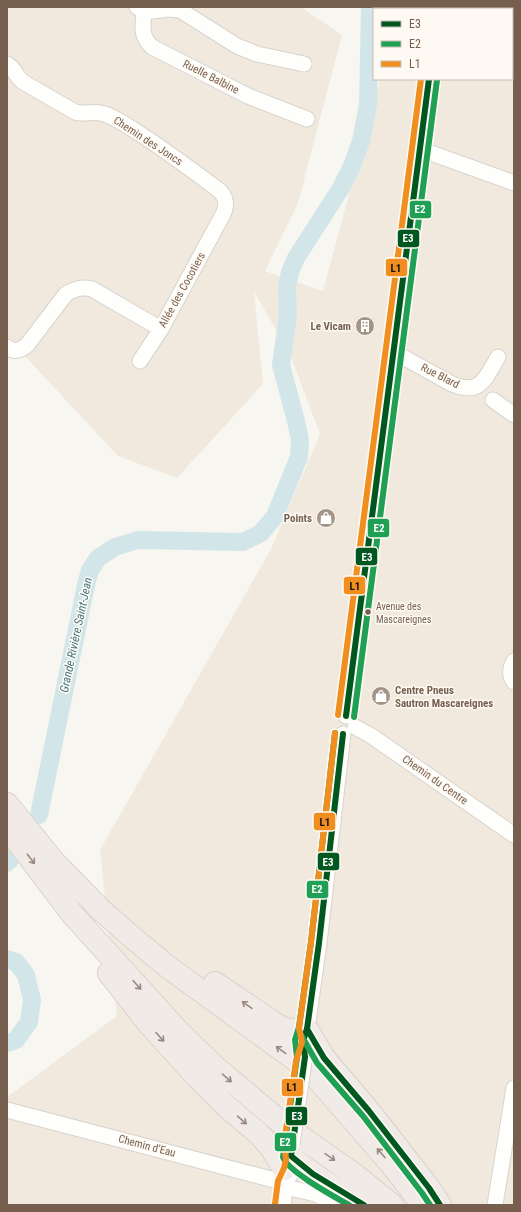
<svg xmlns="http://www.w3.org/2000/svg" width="521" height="1212" font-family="'Roboto Condensed',sans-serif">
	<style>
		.residential { fill: #f1e9de }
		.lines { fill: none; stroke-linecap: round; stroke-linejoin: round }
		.river { stroke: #d2e6e9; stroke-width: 18 }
		.minor-casing { stroke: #d8d3cd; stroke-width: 17 }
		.highway-casing { stroke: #d9d2cc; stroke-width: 24 }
		.minor { stroke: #fefefd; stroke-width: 15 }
		.highway { stroke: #f1ebe8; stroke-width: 22 }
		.minor-bridge-casing { stroke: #d8d3cd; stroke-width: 17; stroke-linecap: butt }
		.minor-bridge { stroke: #fefefd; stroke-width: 15 }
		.bus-1-casing { stroke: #fefaf3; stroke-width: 9 }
		.bus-2-casing { stroke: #fefaf3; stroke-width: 9 }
		.bus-3-casing { stroke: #fefaf3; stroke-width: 9 }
		.bus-1 { stroke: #005820; stroke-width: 6 }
		.bus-2 { stroke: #1fa055; stroke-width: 6 }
		.bus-3 { stroke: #f18e20; stroke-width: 6 }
		.oneway { stroke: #9c897d }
		.bus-dot { fill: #775f4f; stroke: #fefaf3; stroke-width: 1.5 }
		.labels { text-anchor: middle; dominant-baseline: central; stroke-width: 3; stroke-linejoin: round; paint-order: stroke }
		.bus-label { font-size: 10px; fill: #775f4f; stroke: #fefaf3; text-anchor: start }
		.street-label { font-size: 11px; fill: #775f4f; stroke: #fefaf3 }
		.poi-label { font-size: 11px; font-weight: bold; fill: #775f4f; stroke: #fefaf3; text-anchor: end }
		.water-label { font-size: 12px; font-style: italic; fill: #467682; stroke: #fefaf3 }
		.line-badge { stroke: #fefaf3; stroke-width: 1.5 }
		.badge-label { font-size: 11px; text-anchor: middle; font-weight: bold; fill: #fff }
		.pale-badge-label { font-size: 11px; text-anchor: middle; font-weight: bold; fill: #111 }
	</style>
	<rect width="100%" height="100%" fill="#f8f6f0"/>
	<path class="residential" d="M 7,7 L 301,7 L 342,35 L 298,203 L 265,271 L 323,291 L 380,79 L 512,79 L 512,9 L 382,9 L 382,7 L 514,7 L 514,1205 L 7,1205 L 7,1097 L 117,1016 L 100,850 L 271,549 L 320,434 L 289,352 L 254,292 L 263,384 L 177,478 L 118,456 L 7,337 Z"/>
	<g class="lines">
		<g class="river">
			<path d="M 39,815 L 86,585 L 90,570 L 98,558 L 115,547 L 138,540 L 243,542 L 261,533 L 275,516 L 299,457 L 300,440 L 296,421 L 281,365 L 288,316 L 287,286 L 290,272 L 296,258 L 341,188 L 352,166 L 361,141 L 368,105 L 370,7"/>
			<path d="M 7,863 L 10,860"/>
			<path d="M 7,959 L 16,962 L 26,975 L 32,1000 L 29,1022 L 16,1040 L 7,1043"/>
		</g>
		<defs>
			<g id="minor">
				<path d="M 137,7 L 144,12 L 169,9 L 180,10 L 237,46 L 257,54 L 304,64"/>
				<path d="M 438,9 L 438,7"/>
				<path d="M 144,12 C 143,28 140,35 152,47 L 248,96 L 307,119"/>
				<path d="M 7,64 C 16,69 15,76 23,82 L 75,112 C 85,115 94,110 105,114 C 115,118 125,124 134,130 C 164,149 192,170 220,191 C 228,200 227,208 221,218 L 161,329 L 140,361"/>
				<path d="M 420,149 L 514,183"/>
				<path d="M 7,347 C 14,353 21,350 27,345 L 66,294 C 76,288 82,287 92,289 L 161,329"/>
				<path d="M 394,352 L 450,383 C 480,397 485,379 498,357"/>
				<path d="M 493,400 L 514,415"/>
				<path d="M 514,661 C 510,668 509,675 514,682"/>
				<path d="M 346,716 L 429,79"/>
				<path d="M 355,727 L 370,735 L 514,835"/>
				<path d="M 304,1037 L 307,1029 L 319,943 L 343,734"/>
				<path d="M 7,1110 L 286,1183"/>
				<path d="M 285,1187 L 316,1194 L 337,1205"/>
				<path d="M 283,1205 L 286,1183 L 290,1175"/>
				<path d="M 495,1205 L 514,1088"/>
			</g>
			<g id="highway">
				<path d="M 7,804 L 55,863 L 101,910 L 133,938 L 168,967 L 293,1058 L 314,1075 L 391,1164 L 423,1205"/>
				<path d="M 7,828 L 73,915 L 179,1032 L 215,1067 L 284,1125 L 355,1175 L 392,1205"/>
				<path d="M 109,973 L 149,1024 L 199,1079 L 226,1106 L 259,1134 L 272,1149 L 284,1169"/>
				<path d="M 215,983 L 280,1027 L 295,1040 L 305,1057 L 324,1058"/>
				<path d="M 280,1027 C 290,1031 297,1031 307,1029 L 324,1058 L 369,1111 L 429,1188 L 440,1205"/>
				<path d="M 284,1146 L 292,1144 L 291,1156 C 312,1176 339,1190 364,1205"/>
			</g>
		</defs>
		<use href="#minor" class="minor-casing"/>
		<use href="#highway" class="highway-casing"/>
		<use href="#minor" class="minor"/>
		<use href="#highway" class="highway"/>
		<defs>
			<path id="minor-bridge" d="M 292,1144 L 304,1062"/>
		</defs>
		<use href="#minor-bridge" class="minor-bridge-casing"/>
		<use href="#minor-bridge" class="minor-bridge"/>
		<defs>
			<g id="bus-1">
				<path d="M 346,716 L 429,79"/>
				<path d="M 343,734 L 319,943 L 307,1029 L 303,1041 L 305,1057 L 291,1156 L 313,1174 L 364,1205"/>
				<path d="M 307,1029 L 324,1058 L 369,1111 L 429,1188 L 440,1205"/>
			</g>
			<g id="bus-2">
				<path d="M 354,717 L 437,80"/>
				<path d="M 335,733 L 311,942 L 299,1027 L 295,1040 L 297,1057 L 283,1157 C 287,1171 335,1197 349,1205"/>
				<path d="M 300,1033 L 317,1063 L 363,1116 L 422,1193 L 430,1205"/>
			</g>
			<g id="bus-3">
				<path d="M 338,715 L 421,79"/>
				<path d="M 275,1204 L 278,1181 L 284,1168 L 286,1159 L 284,1143 L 296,1061 L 302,1042 L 299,1028 L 311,942 L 335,733"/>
			</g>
		</defs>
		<use href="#bus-1" class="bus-1-casing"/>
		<use href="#bus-2" class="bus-2-casing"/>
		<use href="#bus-3" class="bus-3-casing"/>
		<use href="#bus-1" class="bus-1"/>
		<use href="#bus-2" class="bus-2"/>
		<use href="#bus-3" class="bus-3"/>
	</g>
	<defs><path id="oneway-shaft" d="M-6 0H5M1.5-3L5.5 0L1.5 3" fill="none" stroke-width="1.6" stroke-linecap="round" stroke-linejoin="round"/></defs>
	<g class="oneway">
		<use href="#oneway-shaft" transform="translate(31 859) rotate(53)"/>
		<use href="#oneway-shaft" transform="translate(137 985) rotate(48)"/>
		<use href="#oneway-shaft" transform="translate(247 1005) rotate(-145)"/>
		<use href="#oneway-shaft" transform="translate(160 1037) rotate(48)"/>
		<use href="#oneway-shaft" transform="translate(281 1050) rotate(-144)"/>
		<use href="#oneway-shaft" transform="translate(227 1078) rotate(41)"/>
		<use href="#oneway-shaft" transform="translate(242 1120) rotate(41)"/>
		<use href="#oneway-shaft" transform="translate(381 1153) rotate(-131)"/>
		<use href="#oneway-shaft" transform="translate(330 1157) rotate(35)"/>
	</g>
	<defs>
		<symbol id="building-disc" viewBox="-11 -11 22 22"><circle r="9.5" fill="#a49487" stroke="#fefaf3"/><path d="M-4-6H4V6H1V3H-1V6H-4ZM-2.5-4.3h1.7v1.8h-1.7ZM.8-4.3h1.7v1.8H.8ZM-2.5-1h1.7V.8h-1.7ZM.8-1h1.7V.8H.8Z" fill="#fff"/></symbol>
		<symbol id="shop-disc" viewBox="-11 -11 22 22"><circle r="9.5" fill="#a49487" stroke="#fefaf3"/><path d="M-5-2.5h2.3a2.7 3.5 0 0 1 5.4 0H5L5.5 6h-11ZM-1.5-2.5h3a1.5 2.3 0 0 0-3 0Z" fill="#fff"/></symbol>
	</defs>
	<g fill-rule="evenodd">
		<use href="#building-disc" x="354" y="315" width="22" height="22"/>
		<use href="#shop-disc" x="315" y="507" width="22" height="22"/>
		<use href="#shop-disc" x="370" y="685" width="22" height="22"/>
	</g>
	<circle class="bus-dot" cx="368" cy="612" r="3.5"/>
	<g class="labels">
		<g class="bus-label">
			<text x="376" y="606">Avenue des<tspan x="376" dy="13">Mascareignes</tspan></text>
		</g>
		<g class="street-label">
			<text transform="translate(211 77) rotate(27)">Ruelle Balbine</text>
			<text transform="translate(148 141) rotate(33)">Chemin des Joncs</text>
			<text transform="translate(182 290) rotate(-61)">Allée des Cocotiers</text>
			<text transform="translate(440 376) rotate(27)">Rue Blard</text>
			<text transform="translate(435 780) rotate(35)">Chemin du Centre</text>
			<text transform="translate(147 1146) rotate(15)">Chemin d'Eau</text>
		</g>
		<g class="poi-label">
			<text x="351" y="326">Le Vicam</text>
			<text x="312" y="518">Points</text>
			<text x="395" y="690" text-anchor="start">Centre Pneus<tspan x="395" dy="13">Sautron Mascareignes</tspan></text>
		</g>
		<g class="water-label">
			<text transform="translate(76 635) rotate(-78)">Grande Rivière Saint-Jean</text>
		</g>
	</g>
	<g class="line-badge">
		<rect x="409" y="200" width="23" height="19" rx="4" fill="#1fa055"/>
		<rect x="397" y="229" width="23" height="19" rx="4" fill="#005820"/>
		<rect x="385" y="258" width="23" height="19" rx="4" fill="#f18e20"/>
		<rect x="367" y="518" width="23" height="20" rx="4" fill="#1fa055"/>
		<rect x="355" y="547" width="23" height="19" rx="4" fill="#005820"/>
		<rect x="343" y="576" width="23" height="19" rx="4" fill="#f18e20"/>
		<rect x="313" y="812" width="23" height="19" rx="4" fill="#f18e20"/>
		<rect x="317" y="852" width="23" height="19" rx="4" fill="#005820"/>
		<rect x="306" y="880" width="23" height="19" rx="4" fill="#1fa055"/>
		<rect x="281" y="1078" width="23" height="19" rx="4" fill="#f18e20"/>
		<rect x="285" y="1106" width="23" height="20" rx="4" fill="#005820"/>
		<rect x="274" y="1132" width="23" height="20" rx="4" fill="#1fa055"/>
	</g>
	<g class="badge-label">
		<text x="420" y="213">E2</text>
		<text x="408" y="242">E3</text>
		<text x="379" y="532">E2</text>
		<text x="367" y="561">E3</text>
		<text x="328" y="866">E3</text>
		<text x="317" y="893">E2</text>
		<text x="297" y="1120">E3</text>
		<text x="285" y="1146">E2</text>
	</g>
	<g class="pale-badge-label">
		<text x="396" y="272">L1</text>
		<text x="355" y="590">L1</text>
		<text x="325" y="826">L1</text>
		<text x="292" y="1091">L1</text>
	</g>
	<rect width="521" height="1212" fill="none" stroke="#775f4f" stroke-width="16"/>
	<rect x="373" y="8" width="140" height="72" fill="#fefaf3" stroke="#c8bcb1"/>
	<rect x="381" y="21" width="20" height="6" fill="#005820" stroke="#c8bcb1"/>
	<text x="409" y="28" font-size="12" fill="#775f4f">E3</text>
	<rect x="381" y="41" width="20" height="6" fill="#1fa055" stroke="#c8bcb1"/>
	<text x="409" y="48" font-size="12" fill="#775f4f">E2</text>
	<rect x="381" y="61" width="20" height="6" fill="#f18e20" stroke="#c8bcb1"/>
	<text x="409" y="68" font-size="12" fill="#775f4f">L1</text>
</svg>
